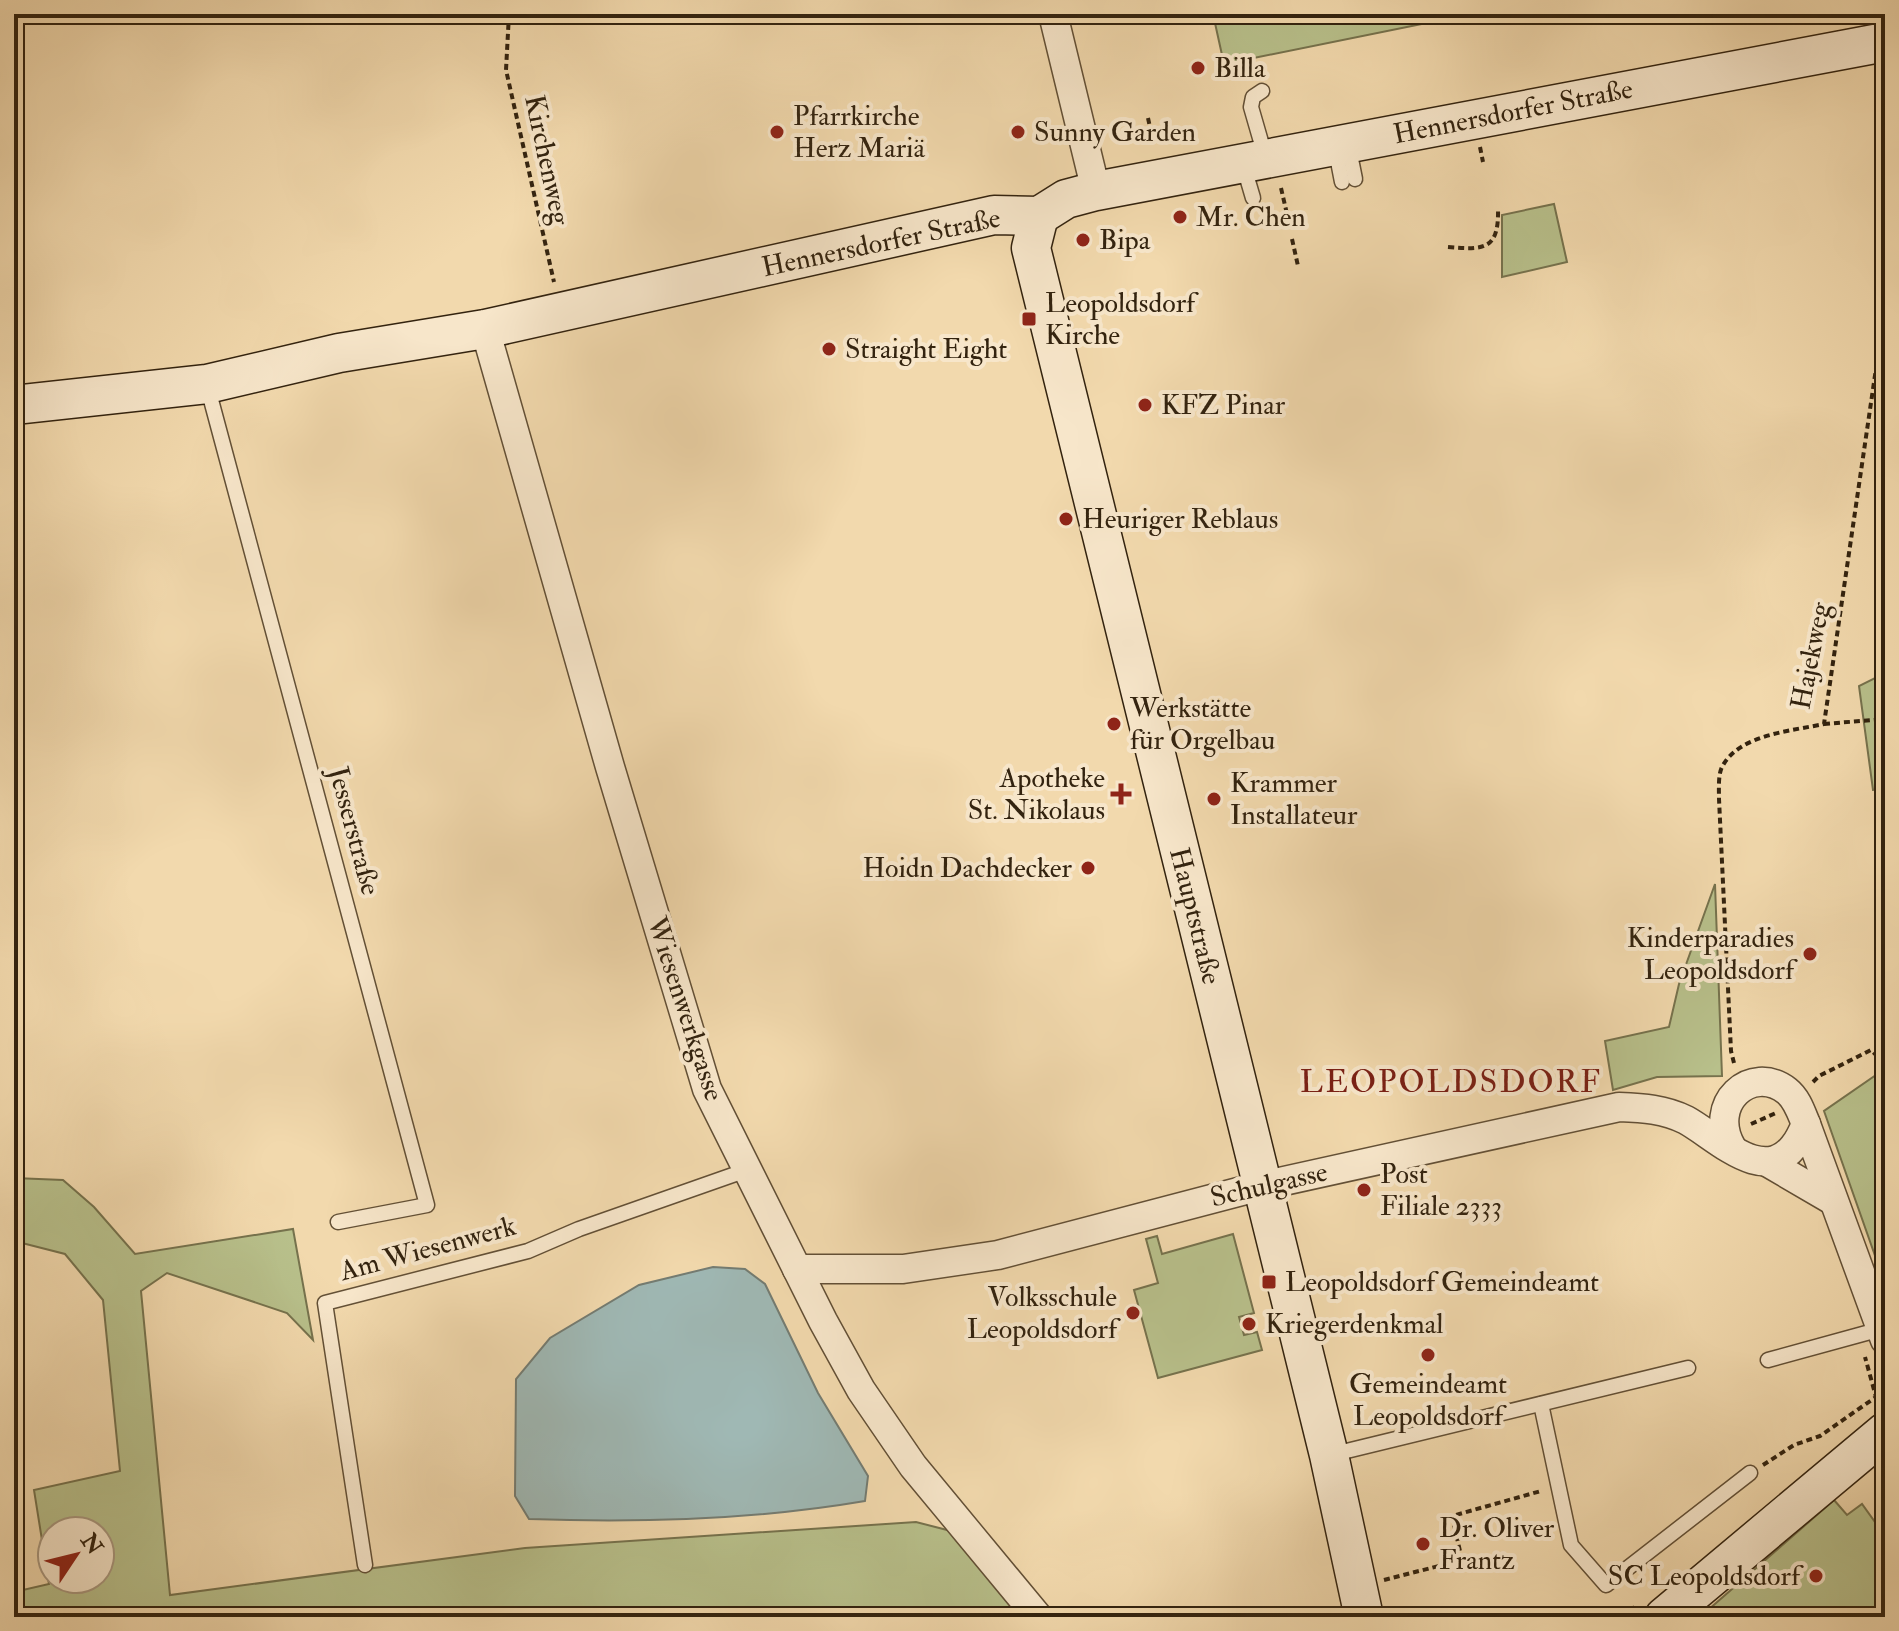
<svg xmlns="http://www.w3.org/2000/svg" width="1899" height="1631" font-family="'IM FELL Double Pica',serif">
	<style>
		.green { fill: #b8c08b; stroke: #76724d; stroke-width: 2; fill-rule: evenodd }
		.water { fill: #9fb8b4; stroke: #747c72; stroke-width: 2 }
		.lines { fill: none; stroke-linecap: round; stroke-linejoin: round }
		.lane-casing { stroke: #635036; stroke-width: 17 }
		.street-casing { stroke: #635036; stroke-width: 31 }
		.secondary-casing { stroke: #33230f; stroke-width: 41 }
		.path { stroke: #33230f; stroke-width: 4; stroke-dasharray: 6 4; stroke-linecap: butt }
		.lane { stroke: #f7e6ca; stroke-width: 14 }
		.street { stroke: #f7e6ca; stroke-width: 28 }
		.secondary { stroke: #f7e6ca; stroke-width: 38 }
		.poi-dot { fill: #8f2418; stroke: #f7e6ca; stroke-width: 3 }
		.labels { text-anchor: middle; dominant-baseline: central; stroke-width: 8; stroke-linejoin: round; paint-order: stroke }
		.poi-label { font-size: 28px; fill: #33230f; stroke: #f7e6ca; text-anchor: start }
		.street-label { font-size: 28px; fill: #33230f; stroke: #f7e6ca }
		.quarter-label { font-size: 32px; letter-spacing: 2px; fill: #7a1f14; stroke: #f7e6ca }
	</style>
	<rect width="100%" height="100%" fill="#f2d9ad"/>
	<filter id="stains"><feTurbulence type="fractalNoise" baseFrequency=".0025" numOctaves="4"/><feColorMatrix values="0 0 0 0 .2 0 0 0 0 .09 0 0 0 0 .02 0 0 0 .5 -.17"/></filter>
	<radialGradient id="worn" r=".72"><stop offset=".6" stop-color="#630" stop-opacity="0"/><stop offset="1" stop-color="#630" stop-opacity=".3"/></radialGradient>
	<g class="green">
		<path d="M 1213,14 L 1471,14 L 1224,64 Z"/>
		<path d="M 1554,204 L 1567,262 L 1502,277 L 1502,215 Z"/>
		<path d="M 1885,673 L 1885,789 L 1873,790 L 1859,686 Z"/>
		<path d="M 1715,884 L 1722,1076 L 1657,1077 L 1613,1090 L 1605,1041 L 1669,1027 L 1679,984 Z"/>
		<path d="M 1876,1075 L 1885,1075 L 1885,1284 L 1824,1111 Z"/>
		<path d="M 14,1178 L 63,1180 L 94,1207 L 135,1254 L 293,1229 L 313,1340 L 287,1313 L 167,1273 L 141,1291 L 170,1595 L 525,1548 L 916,1522 L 947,1530 L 961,1539 L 1024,1617 L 14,1617 L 14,1592 L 49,1584 L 34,1490 L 120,1471 L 103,1300 L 65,1254 L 14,1241 ZM 52,1531 L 100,1531 L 100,1579 L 52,1579 Z"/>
		<path d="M 1233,1234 L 1254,1313 L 1239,1317 L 1244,1335 L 1257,1332 L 1262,1350 L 1158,1378 L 1134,1290 L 1158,1283 L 1146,1239 L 1157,1236 L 1162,1254 Z"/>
		<path d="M 1834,1500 L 1847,1515 L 1862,1504 L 1885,1536 L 1885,1617 L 1700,1617 Z"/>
	</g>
	<path class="water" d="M 713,1267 L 745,1269 L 765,1284 L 818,1393 L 868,1476 L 865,1501 C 754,1520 641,1523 529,1519 L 515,1496 L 516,1379 L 550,1338 L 639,1285 Z"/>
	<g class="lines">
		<defs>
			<g id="lane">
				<path d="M 1262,91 L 1253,97 L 1251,107 L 1266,159"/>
				<path d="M 1348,144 L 1355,179"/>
				<path d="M 1335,146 L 1342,182"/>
				<path d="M 1243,164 L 1253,198"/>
				<path d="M 207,385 L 427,1205 L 338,1222"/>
				<path d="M 1768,1360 L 1881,1329"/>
				<path d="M 1541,1404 L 1571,1545 L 1606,1585 L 1750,1473"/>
				<path d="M 1330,1455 L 1688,1368"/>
				<path d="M 365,1565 L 325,1303 L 528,1251 L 579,1229 L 747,1170"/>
			</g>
			<g id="street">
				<path d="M 1053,14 L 1096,191"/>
				<path d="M 485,329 L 610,767 L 707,1089 L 823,1321 L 861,1390 L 913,1466 L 1038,1617"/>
				<path d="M 1732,1148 C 1706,1104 1751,1063 1787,1091 C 1797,1099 1801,1112 1806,1124 L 1885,1340"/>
				<path d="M 1767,1162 L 1832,1200"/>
				<path d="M 797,1269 L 903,1269 L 998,1255 L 1261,1186 L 1619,1107 C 1643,1108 1664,1109 1686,1120 C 1717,1137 1763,1186 1794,1146 C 1799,1140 1803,1131 1806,1124"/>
			</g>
			<g id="secondary">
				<path d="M 1039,216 L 1031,248 L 1329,1455 L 1364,1617"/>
				<path d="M 14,405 L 207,384 L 339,353 L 485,329 L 994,215 L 1039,216 L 1066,199 L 1096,191 L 1885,42"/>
				<path d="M 1664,1617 L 1885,1432"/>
			</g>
		</defs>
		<use href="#lane" class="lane-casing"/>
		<use href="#street" class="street-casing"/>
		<use href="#secondary" class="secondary-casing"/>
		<g class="path">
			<path d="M 509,14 L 506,70 L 554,282"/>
			<path d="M 1148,118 L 1151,132"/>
			<path d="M 1480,147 L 1483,162"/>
			<path d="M 1281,188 L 1287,214"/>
			<path d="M 1292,239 L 1298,266"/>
			<path d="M 1448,247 C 1484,250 1499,250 1498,209"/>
			<path d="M 1824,724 L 1885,719"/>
			<path d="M 1734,1063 L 1731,1051 L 1719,799 C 1719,789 1718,775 1722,767 C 1739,734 1792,731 1824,724 L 1885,307"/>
			<path d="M 1813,1082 L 1819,1076 L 1871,1050 L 1885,1064"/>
			<path d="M 1751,1124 L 1776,1113"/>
			<path d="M 1763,1465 L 1794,1445 L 1820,1436 L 1876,1397 L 1865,1357"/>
			<path d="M 1384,1580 L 1462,1560 L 1452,1516 L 1541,1491"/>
			<path d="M 1622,1617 L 1636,1606"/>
		</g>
		<use href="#lane" class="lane"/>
		<use href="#street" class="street"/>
		<use href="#secondary" class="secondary"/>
	</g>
	<g class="poi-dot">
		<circle cx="1198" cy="68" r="8"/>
		<circle cx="777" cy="132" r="8"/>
		<circle cx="1018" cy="132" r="8"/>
		<circle cx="1180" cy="217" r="8"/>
		<circle cx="1083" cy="240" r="8"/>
		<rect x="1021" y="311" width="16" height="16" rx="4"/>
		<circle cx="829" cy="349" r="8"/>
		<circle cx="1145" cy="405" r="8"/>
		<circle cx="1066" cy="519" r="8"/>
		<circle cx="1114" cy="724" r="8"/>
		<path d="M1117 782h8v8h8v8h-8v8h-8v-8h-8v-8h8z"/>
		<circle cx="1214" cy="799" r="8"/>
		<circle cx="1088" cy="868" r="8"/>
		<circle cx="1810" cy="954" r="8"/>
		<circle cx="1364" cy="1190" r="8"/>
		<rect x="1261" y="1274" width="16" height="16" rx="4"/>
		<circle cx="1133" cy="1313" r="8"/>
		<circle cx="1249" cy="1324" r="8"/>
		<circle cx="1428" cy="1355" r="8"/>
		<circle cx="1423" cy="1544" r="8"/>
		<circle cx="1816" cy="1576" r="8"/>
	</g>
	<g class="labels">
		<g class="poi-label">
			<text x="1214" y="68">Billa</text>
			<text x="793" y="116">Pfarrkirche<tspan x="793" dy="32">Herz Mariä</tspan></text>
			<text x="1034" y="132">Sunny Garden</text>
			<text x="1196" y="217">Mr. Chen</text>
			<text x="1099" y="240">Bipa</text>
			<text x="1045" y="303">Leopoldsdorf<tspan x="1045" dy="32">Kirche</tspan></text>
			<text x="845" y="349">Straight Eight</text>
			<text x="1161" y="405">KFZ Pinar</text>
			<text x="1082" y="519">Heuriger Reblaus</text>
			<text x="1130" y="708">Werkstätte<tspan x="1130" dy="32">für Orgelbau</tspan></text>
			<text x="1105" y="778" text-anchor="end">Apotheke<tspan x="1105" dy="32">St. Nikolaus</tspan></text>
			<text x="1230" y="783">Krammer<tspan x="1230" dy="32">Installateur</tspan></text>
			<text x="1072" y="868" text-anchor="end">Hoidn Dachdecker</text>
			<text x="1794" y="938" text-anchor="end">Kinderparadies<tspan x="1794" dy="32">Leopoldsdorf</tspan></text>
			<text x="1380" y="1174">Post<tspan x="1380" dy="32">Filiale 2333</tspan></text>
			<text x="1285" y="1282">Leopoldsdorf Gemeindeamt</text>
			<text x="1117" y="1297" text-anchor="end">Volksschule<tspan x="1117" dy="32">Leopoldsdorf</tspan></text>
			<text x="1265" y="1324">Kriegerdenkmal</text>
			<text x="1428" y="1384" text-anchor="middle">Gemeindeamt<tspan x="1428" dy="32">Leopoldsdorf</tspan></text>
			<text x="1439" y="1528">Dr. Oliver<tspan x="1439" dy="32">Frantz</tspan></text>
			<text x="1800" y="1576" text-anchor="end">SC Leopoldsdorf</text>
		</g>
		<g class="street-label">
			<text transform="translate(1513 112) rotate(-11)">Hennersdorfer Straße</text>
			<text transform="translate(547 160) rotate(78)">Kirchenweg</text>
			<text transform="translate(881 243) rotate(-12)">Hennersdorfer Straße</text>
			<text transform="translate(1811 656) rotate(-79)">Hajekweg</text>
			<text transform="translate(354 831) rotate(75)">Jesserstraße</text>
			<text transform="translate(1195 916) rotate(76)">Hauptstraße</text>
			<text transform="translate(685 1009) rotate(72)">Wiesenwerkgasse</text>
			<text transform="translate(1269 1185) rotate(-13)">Schulgasse</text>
			<text transform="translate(428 1249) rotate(-15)">Am Wiesenwerk</text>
		</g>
		<g class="quarter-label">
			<text x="1451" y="1082">LEOPOLDSDORF</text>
		</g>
	</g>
	<rect width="1899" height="1631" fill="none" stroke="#f2d9ad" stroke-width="48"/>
	<rect x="16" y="16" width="1867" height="1599" fill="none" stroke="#33230f" stroke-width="4"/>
	<rect x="24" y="24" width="1851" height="1583" fill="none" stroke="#33230f" stroke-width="2"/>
	<g transform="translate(76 1555) rotate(55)"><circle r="38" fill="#f7e6ca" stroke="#a9987f" stroke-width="2"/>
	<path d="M0-6L14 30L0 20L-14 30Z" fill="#8f2418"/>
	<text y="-12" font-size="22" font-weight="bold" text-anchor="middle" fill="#33230f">N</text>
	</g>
	<rect width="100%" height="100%" filter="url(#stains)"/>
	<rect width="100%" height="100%" fill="url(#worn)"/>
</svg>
